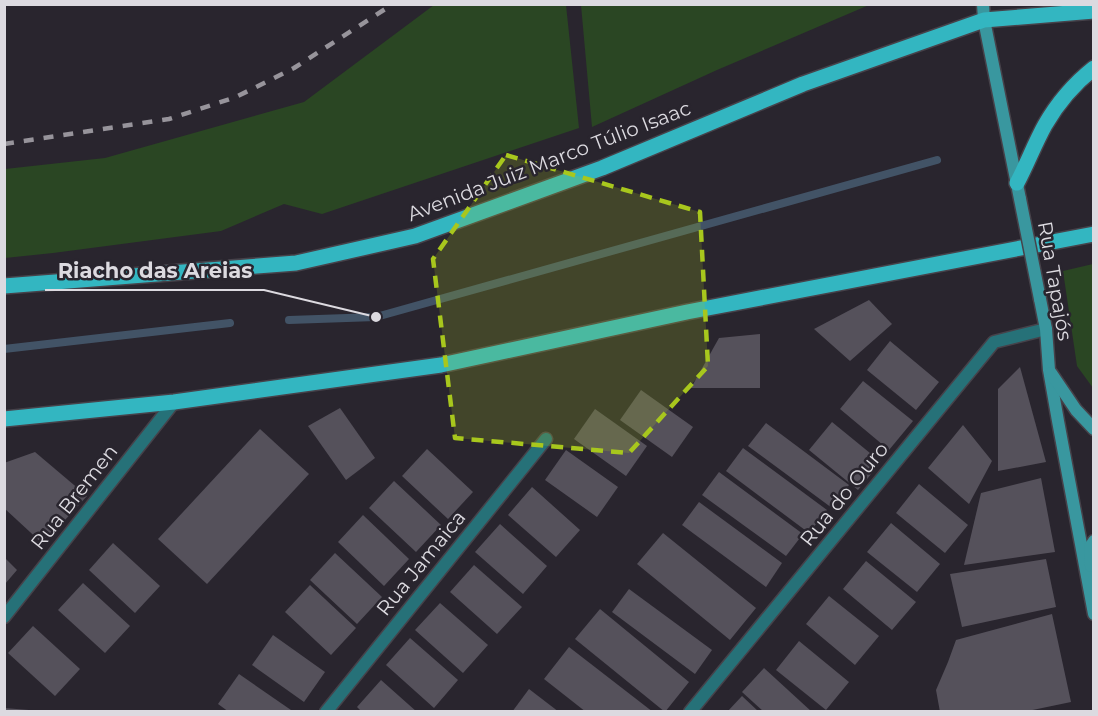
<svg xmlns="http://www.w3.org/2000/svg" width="1098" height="716" viewBox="0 0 1098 716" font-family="Montserrat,sans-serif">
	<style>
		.green { fill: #2a4623 }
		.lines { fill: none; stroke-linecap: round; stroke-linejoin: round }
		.stream { stroke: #425366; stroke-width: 8 }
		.building { fill: #55515b }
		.street-casing { stroke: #46424a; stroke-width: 15 }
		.secondary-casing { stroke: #46424a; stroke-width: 15 }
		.primary-casing { stroke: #46424a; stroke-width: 18 }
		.street { stroke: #267178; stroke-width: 12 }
		.secondary { stroke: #39979f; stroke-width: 12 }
		.primary { stroke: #33b6c1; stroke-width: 15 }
		.rail { stroke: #97949b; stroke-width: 4.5; stroke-dasharray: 10 10; stroke-linecap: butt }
		.secondary-bridge-casing { stroke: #46424a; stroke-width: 15; stroke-linecap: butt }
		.secondary-bridge { stroke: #39979f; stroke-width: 12 }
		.marked { fill: #a8c71d; fill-opacity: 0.2; stroke: #a8c71d; stroke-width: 4.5; stroke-dasharray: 12 8; stroke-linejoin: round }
		.labels { text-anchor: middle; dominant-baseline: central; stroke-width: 5; stroke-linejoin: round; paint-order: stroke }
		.street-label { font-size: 20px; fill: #dcdae0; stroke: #29252e }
		.leader { fill: none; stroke: #dcdae0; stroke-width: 2 }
		.callout-dot { fill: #dcdae0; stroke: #29252e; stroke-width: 2 }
		.callout-label { font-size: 21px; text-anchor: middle; font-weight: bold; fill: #dcdae0; stroke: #29252e; stroke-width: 5; stroke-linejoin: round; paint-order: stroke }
	</style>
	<rect width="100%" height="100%" fill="#29252e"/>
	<g class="green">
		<polygon points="434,5 566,5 579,128 322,214 284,204 221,231 53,253 5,258 5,169 105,158 304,102"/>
		<polygon points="581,5 582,4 869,5 717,70 592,127"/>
		<polygon points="1093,264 1094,264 1093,388 1077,366 1063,271"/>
	</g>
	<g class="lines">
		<g class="stream">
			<polyline points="289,320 376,317 937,160"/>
			<polyline points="4,349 230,323"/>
		</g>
	</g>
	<g class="building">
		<polygon points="869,300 892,324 850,361 814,329"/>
		<polygon points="760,334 760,388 691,388 719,338"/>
		<polygon points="890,341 939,382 916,410 867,370"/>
		<polygon points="1020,367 1046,462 998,471 998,389"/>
		<polygon points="863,381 913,421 889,450 840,409"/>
		<polygon points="641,390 693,427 672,457 620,420"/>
		<polygon points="340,408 375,458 346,480 308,426"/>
		<polygon points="595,409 647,446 626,476 574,439"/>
		<polygon points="832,422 881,462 858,490 809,450"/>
		<polygon points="766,423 849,485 832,508 748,446"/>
		<polygon points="963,425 992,461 969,504 928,468"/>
		<polygon points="260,429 309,474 207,584 158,539"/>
		<polygon points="743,448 827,510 809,533 726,471"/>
		<polygon points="427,449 473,492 448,519 402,476"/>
		<polygon points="566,450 618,487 597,517 545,480"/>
		<polygon points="35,452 87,496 43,544 4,508 4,463"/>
		<polygon points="719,472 803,534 786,556 702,495"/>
		<polygon points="1041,478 1055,552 964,565 981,493"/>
		<polygon points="394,481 441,525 416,552 369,508"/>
		<polygon points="919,484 968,525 945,553 896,513"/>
		<polygon points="532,487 580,530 556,557 508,515"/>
		<polygon points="699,502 782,563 766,587 682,525"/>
		<polygon points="363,515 409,559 384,586 338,542"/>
		<polygon points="891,523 940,564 917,592 867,552"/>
		<polygon points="500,524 547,566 523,594 475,552"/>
		<polygon points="663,533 756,608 730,640 637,564"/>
		<polygon points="113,543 160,586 135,613 89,570"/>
		<polygon points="335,553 382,597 357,624 310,580"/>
		<polygon points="5,558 17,570 5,584"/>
		<polygon points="1046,559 1056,607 962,627 950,574"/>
		<polygon points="866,561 916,602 892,630 843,589"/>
		<polygon points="474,565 522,607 497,634 450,592"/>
		<polygon points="83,583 130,626 105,653 58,610"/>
		<polygon points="310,585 356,628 331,655 285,612"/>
		<polygon points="629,589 712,650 695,674 612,612"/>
		<polygon points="829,596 879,636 855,665 806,624"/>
		<polygon points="440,603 488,645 463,673 415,630"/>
		<polygon points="600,609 689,682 665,712 575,639"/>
		<polygon points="1052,614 1071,702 1023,712 940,712 936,690 948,662 956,640"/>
		<polygon points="33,626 80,669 55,696 8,653"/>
		<polygon points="273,635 325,672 304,702 252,665"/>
		<polygon points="410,638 458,680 434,708 386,665"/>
		<polygon points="799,641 849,682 826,710 776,670"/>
		<polygon points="569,647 653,712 586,712 544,679"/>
		<polygon points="764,668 812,712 764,712 742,692"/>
		<polygon points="239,674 291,710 290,712 229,712 218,704"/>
		<polygon points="381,680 417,712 362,712 357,707"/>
		<polygon points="529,689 559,712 512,712"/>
		<polygon points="742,696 759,712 727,712"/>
		<polygon points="4,708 29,710 29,712 4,712"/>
	</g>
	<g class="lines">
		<g class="street-casing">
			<g id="street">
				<polyline points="4,617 174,402"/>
				<polyline points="326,712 546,439"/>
				<polyline points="690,712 994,342 1046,329"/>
			</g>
		</g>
		<g class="secondary-casing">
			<g id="secondary">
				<polyline points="983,4 984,20 1020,199"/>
				<polyline points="1040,299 1046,329 1049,370 1058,421 1094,614"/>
				<polyline points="1051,373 1076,410 1094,429"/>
				<polyline points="1091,566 1090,547 1094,541"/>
			</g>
		</g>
		<g class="primary-casing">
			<g id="primary">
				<path d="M1017,183C1027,164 1035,143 1045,125C1057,104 1075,83 1094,68"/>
				<polyline points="4,286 296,263 415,236 602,168 803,84 984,20 1094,11"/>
				<polyline points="4,419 174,402 441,365 687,312 1094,234"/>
			</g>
		</g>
		<use href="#street" class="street"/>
		<use href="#secondary" class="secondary"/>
		<use href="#primary" class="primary"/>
		<polyline class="rail" points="4,144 169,119 236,97 294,68 393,4"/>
		<g class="secondary-bridge-casing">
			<polyline id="secondary-bridge" points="1020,199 1040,299"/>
		</g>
		<use href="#secondary-bridge" class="secondary-bridge"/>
	</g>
	<path class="marked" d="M506,155L700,212L708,366L629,453L455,438L433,259Z"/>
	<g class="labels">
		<g class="street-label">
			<text transform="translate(549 161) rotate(-21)">Avenida Juiz Marco Túlio Isaac</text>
			<text transform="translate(1055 281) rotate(80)">Rua Tapajós</text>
			<text transform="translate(844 494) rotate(-51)">Rua do Ouro</text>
			<text transform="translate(74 497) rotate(-52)">Rua Bremen</text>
			<text transform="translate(421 563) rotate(-51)">Rua Jamaica</text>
		</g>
	</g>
	<path class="leader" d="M376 317L264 290H45"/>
	<circle class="callout-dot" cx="376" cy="317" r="6"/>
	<g class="callout-label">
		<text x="155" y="278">Riacho das Areias</text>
	</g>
	<rect width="1098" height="716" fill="none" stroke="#dcdae0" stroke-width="12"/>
</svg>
